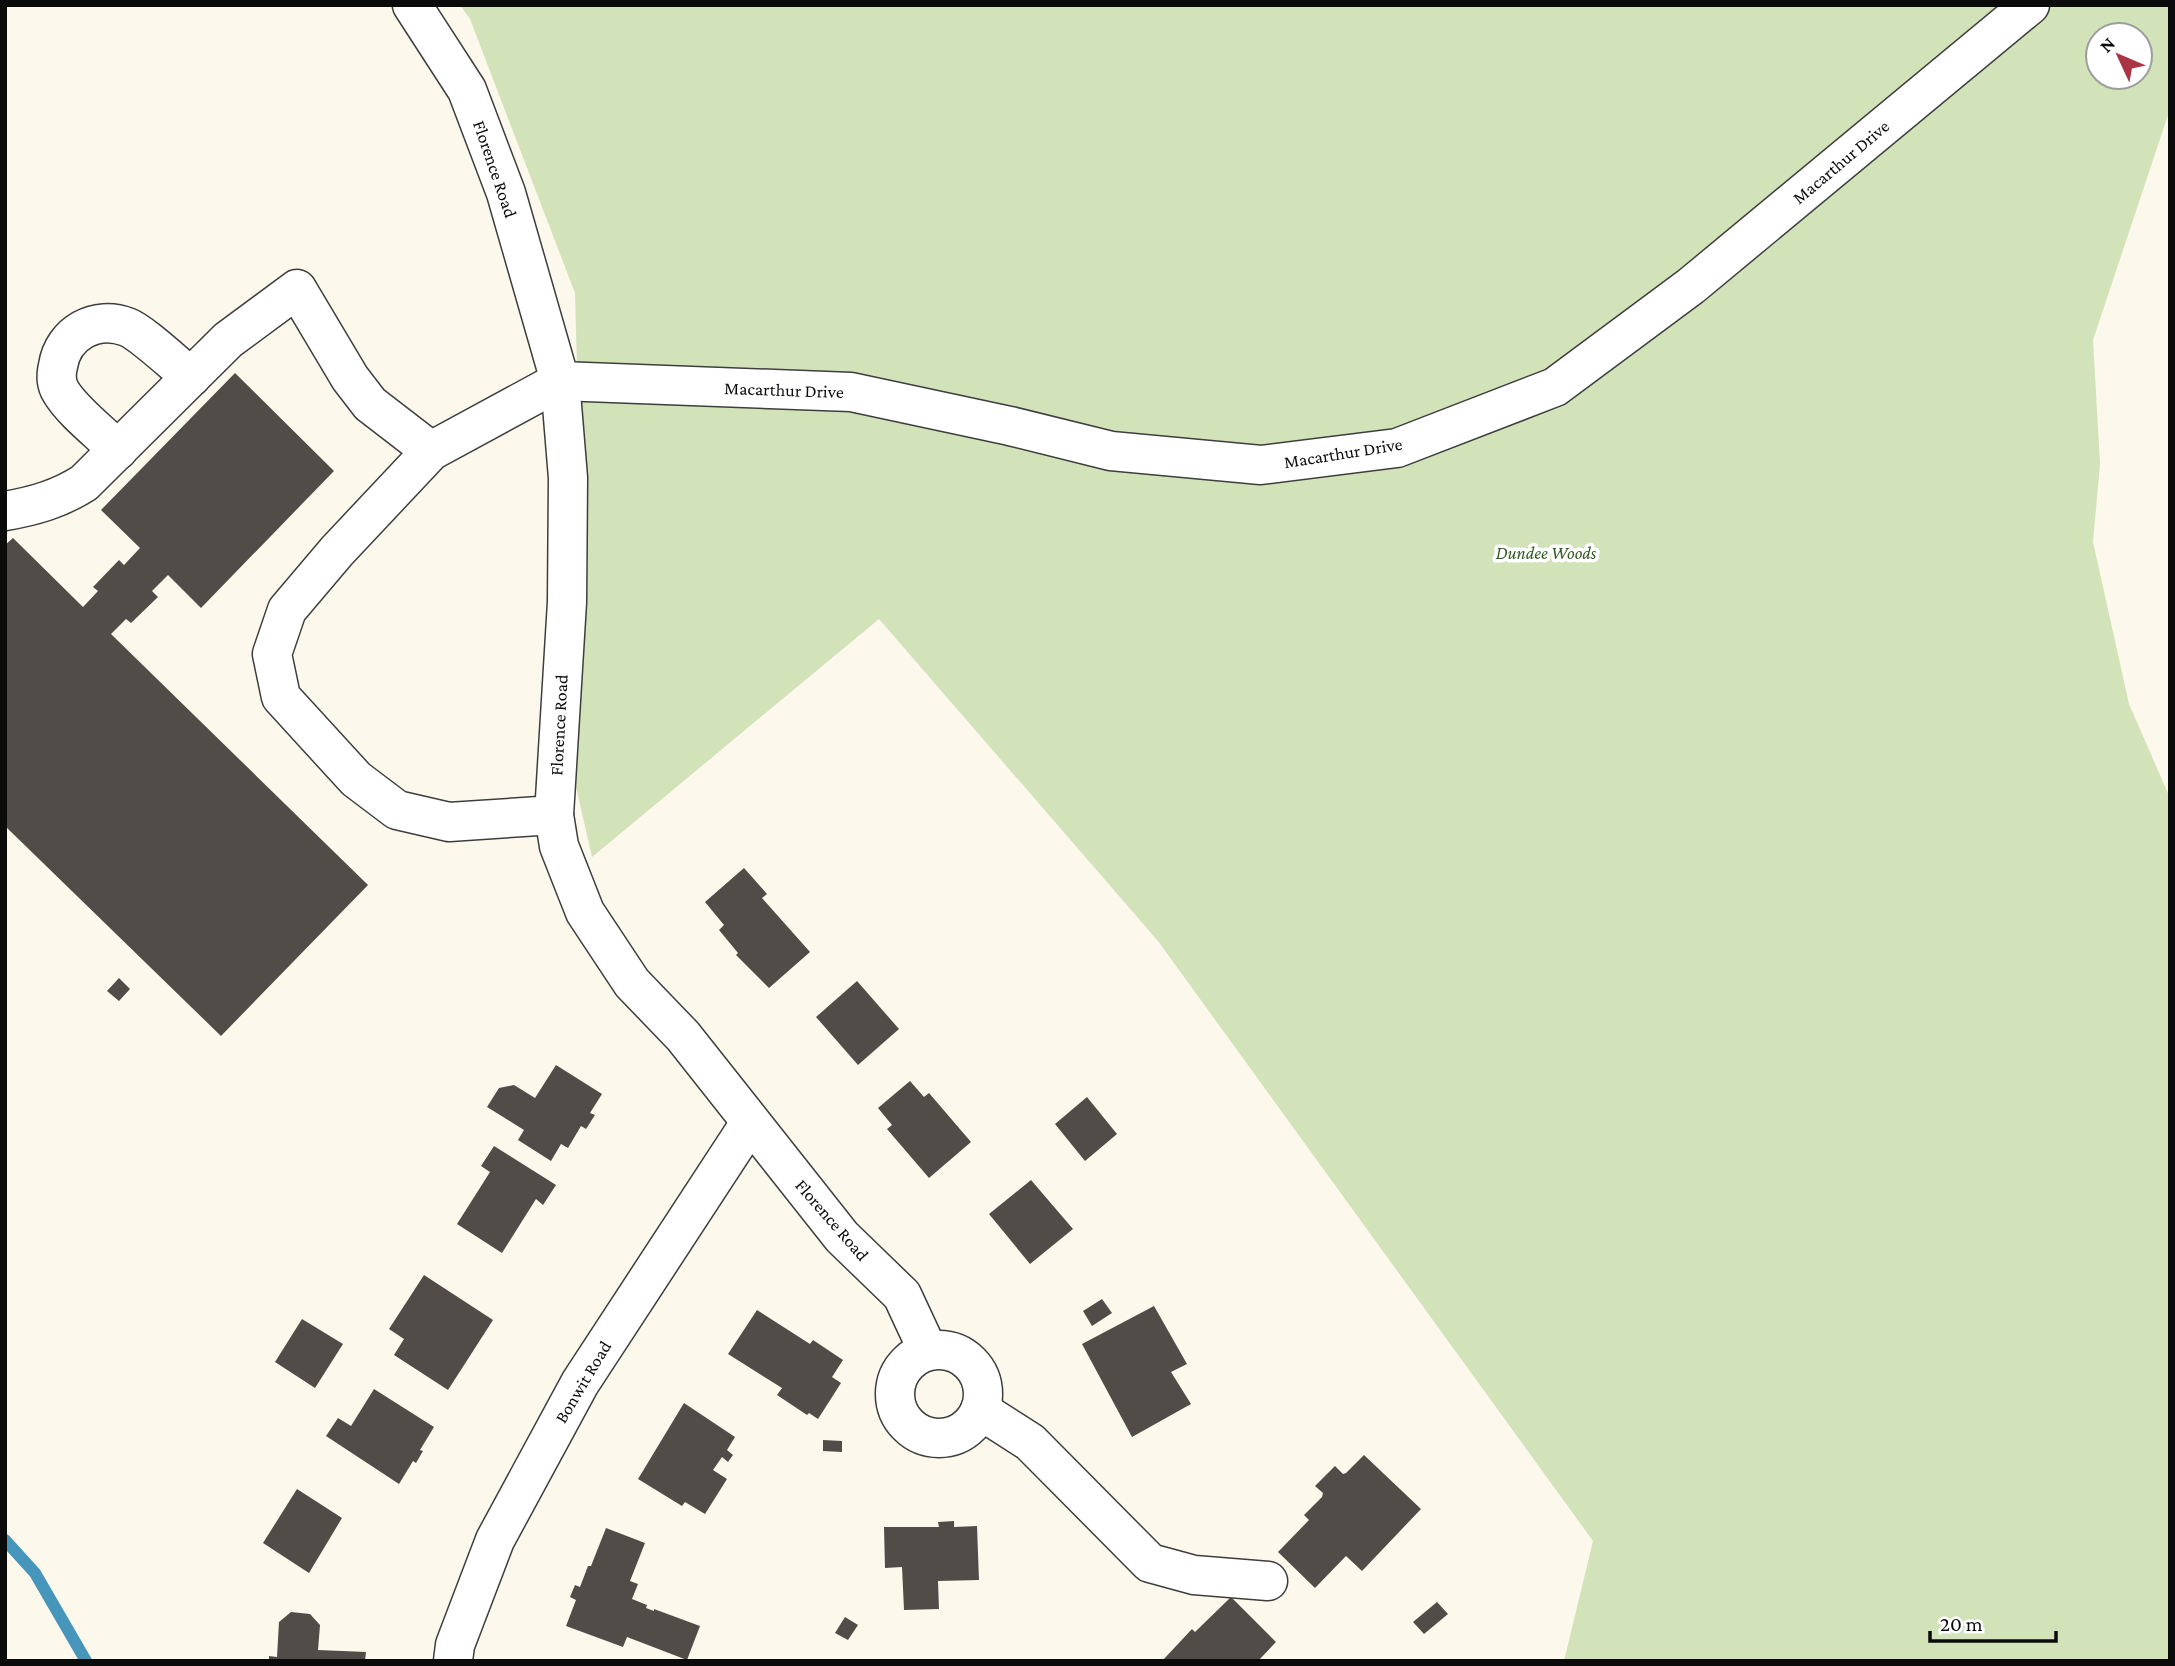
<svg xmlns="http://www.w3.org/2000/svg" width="2175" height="1666" viewBox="0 0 2175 1666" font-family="'Crimson Pro',serif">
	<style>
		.green { fill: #d2e2b9; fill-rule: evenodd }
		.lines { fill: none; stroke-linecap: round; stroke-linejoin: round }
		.stream { stroke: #4696bc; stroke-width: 12 }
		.building { fill: #524c49 }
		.minor-casing { stroke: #3e3e3e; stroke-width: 41 }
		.minor { stroke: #fff; stroke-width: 38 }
		.labels { text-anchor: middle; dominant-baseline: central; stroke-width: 7; stroke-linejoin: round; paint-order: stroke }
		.street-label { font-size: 18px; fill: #0b0b0b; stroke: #fff }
		.park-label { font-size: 18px; font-style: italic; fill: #345a24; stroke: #fff }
	</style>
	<rect width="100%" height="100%" fill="#fcf8eb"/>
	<path class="green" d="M460,5H2170V109L2093,340L2100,464L2093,542L2129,704L2170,798V1661H1564L1593,1541L1158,941L879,619L592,857L571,765L580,476L575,293L470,19ZM2098,35H2140V77H2098Z"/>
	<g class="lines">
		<polyline class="stream" points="5,1540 35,1573 86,1661"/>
	</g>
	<g class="building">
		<polygon points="235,373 334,471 201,608 168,575 152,591 158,597 131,623 126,619 111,634 368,885 221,1036 5,826 5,545 13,538 83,607 98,591 93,587 119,560 124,565 140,548 101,510"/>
		<polygon points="744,868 767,894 762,898 810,952 769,988 736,955 738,953 719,930 724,925 705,902"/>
		<polygon points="119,978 130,989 119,1001 107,991"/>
		<polygon points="857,981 899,1029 858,1065 816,1017"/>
		<polygon points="556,1065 602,1094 590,1113 595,1115 586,1129 581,1126 568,1148 561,1144 551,1161 518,1140 524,1130 487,1107 499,1088 514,1085 535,1098"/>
		<polygon points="910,1081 924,1097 929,1093 971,1142 929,1178 887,1129 892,1125 878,1108"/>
		<polygon points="1087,1097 1117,1134 1085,1161 1055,1124"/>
		<polygon points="494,1146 556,1185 543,1205 536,1199 502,1253 457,1224 490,1172 481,1166"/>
		<polygon points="1031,1180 1073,1229 1030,1264 989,1214"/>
		<polygon points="424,1275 493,1320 448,1390 394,1355 404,1339 389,1329"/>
		<polygon points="1102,1299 1112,1313 1092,1326 1083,1311"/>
		<polygon points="1154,1306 1187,1364 1171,1372 1191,1404 1132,1437 1082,1344"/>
		<polygon points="757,1310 810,1344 813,1340 843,1360 832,1377 841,1383 818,1419 809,1413 807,1415 777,1395 782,1388 728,1354"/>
		<polygon points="302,1319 343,1344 315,1388 275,1362"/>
		<polygon points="374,1389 434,1427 420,1450 423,1451 416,1463 413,1461 399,1484 326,1436 338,1418 351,1426"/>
		<polygon points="684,1403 735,1437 727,1450 733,1455 728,1462 722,1457 713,1470 727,1479 705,1514 685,1502 682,1506 638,1479"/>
		<polygon points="823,1440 842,1441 842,1452 823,1451"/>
		<polygon points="1364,1455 1421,1509 1362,1571 1346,1556 1315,1588 1278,1552 1309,1520 1304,1515 1322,1497 1323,1493 1315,1486 1335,1466 1343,1474 1346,1473"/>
		<polygon points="297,1489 342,1518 309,1573 263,1543"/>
		<polygon points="954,1521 954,1527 977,1526 979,1580 938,1581 939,1609 904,1610 902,1567 885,1568 884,1527 939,1527 938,1522"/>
		<polygon points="606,1528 645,1543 630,1581 638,1584 632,1599 647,1605 646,1608 654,1611 654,1609 700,1626 687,1660 627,1637 623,1647 566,1626 576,1600 570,1597 575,1585 580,1587 588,1566 591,1566"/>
		<polygon points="1231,1597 1276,1642 1258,1661 1162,1661 1192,1629 1195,1632"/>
		<polygon points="1437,1602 1448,1614 1424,1634 1413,1622"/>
		<polygon points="291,1612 310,1614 320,1625 318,1650 366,1652 365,1661 269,1661 269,1656 277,1657 279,1622"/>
		<polygon points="845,1617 858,1625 848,1640 835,1633"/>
	</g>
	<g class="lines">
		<g class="minor-casing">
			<g id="minor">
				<polyline points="412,5 467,90 506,193 560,381 568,478 567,602 554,815 559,846 585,912 632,983 683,1036 842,1237 902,1295 922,1338 926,1351"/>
				<path d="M118,450C101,433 73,412 61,392C56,384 56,374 58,366C63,333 96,315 127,327C141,332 177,366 191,377"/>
				<path d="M5,511C34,506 59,499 84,483L228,340L297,289L350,378L370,404L431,451"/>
				<polyline points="554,815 449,822 397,810 356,779 281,697 272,654 287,610 337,551 431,451 560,381 851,392 1010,426 1111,451 1261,465 1397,448 1555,387 1691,286 2030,5"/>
				<circle cx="939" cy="1394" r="44"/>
				<polyline points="980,1410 1030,1442 1150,1563 1194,1575 1268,1581"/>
				<polyline points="453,1661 455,1645 495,1540 580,1383 750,1123"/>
			</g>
		</g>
		<use href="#minor" class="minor"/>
	</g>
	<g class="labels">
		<g class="street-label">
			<text transform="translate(1841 162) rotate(-40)">Macarthur Drive</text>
			<text transform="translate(495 169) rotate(71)">Florence Road</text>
			<text transform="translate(784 390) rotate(2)">Macarthur Drive</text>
			<text transform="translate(1343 453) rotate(-9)">Macarthur Drive</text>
			<text transform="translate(559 725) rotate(-87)">Florence Road</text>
			<text transform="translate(832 1220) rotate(49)">Florence Road</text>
			<text transform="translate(583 1382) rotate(-59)">Bonwit Road</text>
		</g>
		<g class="park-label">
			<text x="1546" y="553">Dundee Woods</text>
		</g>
	</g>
	<rect width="2175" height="1666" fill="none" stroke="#0b0b0b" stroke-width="14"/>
	<g transform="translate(2119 56) rotate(314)"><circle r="33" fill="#ffffff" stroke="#9d9d9d" stroke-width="2"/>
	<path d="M0-5L12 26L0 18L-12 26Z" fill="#a93544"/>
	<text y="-10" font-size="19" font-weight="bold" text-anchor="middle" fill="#0b0b0b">N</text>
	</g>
	<path d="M1930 1631v10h126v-10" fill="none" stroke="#0b0b0b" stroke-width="3.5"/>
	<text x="1940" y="1631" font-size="21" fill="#0b0b0b" stroke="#ffffff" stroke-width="5" paint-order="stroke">20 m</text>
</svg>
